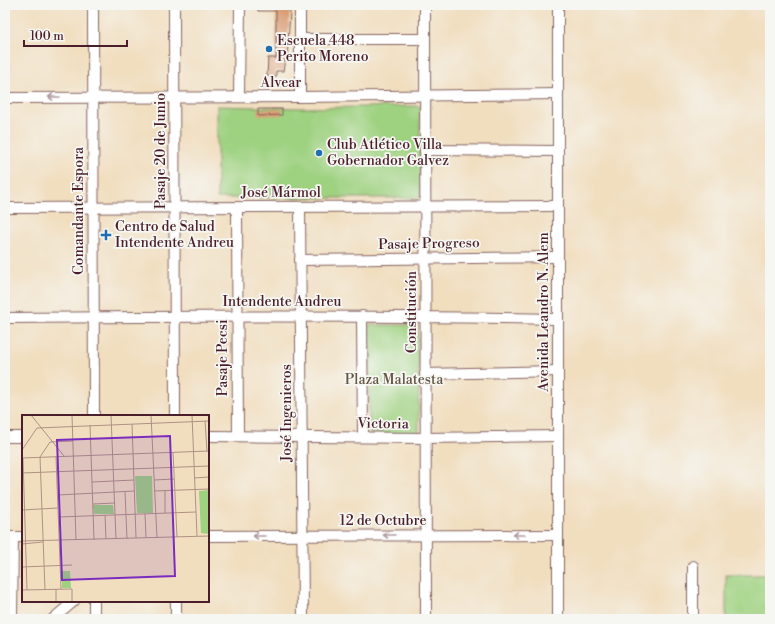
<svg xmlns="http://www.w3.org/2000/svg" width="775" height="624" viewBox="0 0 775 624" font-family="'Libre Bodoni',serif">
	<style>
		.green { fill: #9ed180; stroke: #747856 }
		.building { fill: #d99d73 }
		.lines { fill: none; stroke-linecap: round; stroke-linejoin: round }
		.minor-casing { stroke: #84625f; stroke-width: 12 }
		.minor { stroke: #fff; stroke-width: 10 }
		.oneway { stroke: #ae9aa0 }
		.poi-dot { fill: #1f6fb2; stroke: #f6f6f2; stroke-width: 1.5 }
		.labels { text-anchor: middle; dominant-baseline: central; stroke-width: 3.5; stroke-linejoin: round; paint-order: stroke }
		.poi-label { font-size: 14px; fill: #4a1f2b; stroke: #f6f6f2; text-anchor: start }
		.street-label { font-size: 14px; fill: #4a1f2b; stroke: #f6f6f2 }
		.park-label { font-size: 14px; fill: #635444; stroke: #f6f6f2 }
		.inset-road { fill: none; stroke: #ae9284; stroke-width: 1 }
		.view { fill: #7b2cbf; fill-opacity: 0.15; stroke: #7b2cbf; stroke-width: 2 }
		.inset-edge { fill: none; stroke: #4a1f2b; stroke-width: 2 }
	</style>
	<rect width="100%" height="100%" fill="#f6f6f2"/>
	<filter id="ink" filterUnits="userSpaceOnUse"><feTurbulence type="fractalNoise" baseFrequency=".025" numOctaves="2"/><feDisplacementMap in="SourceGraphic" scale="8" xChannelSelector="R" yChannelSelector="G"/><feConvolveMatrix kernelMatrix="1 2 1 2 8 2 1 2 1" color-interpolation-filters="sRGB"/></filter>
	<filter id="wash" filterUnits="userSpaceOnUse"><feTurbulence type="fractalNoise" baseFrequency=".012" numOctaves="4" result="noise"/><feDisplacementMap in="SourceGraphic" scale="16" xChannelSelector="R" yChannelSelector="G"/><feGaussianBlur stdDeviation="0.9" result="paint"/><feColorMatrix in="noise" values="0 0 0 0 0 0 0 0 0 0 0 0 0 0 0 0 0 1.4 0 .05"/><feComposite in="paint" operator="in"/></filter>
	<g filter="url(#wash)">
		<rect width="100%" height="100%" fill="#f1debf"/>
		<g class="green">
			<polygon points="217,106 300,108 420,106 420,198 217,198"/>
			<polygon points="369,325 418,325 419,434 369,434"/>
			<rect x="726" y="575" width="44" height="44"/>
		</g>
		<g id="blocks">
			<g class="building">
				<polygon points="257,5 284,6 290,11 287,60 285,59 283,71 276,71 276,77 267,76 268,58 276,58 276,11 258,11"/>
				<polygon points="258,109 282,109 282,115 258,116"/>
			</g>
		</g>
	</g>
	<g filter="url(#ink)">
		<use href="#blocks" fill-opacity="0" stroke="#84625f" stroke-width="1"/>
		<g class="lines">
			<g class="minor-casing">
				<g id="minor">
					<polyline points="93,5 94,416"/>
					<polyline points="174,5 175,416"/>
					<polyline points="425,5 426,619"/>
					<polyline points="558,5 558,619"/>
					<polyline points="300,39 425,39"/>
					<polyline points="239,97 240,5"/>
					<polyline points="300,97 300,5"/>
					<polyline points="5,98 300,97 558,94"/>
					<polyline points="425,150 558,151"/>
					<polyline points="300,207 303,619"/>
					<polyline points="5,208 558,206"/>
					<polyline points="237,208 238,436"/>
					<polyline points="300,260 558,257"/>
					<polyline points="362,316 363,437"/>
					<path d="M5,318C189,316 374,315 558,319"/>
					<polyline points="425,374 558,371"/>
					<polyline points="208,436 425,438 558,436"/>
					<polyline points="5,437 23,437"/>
					<polyline points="208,536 558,535"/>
					<polyline points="5,537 23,537"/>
					<polyline points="693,566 693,619"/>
					<polyline points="94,601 94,619"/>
					<polyline points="176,601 176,619"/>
					<polyline points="12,619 13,537"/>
					<polyline points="53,619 74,601"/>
				</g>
			</g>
			<use href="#minor" class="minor"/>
		</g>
		<defs><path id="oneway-shaft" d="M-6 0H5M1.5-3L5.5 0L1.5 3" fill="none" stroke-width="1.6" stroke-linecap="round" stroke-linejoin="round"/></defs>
		<g class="oneway">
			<use href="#oneway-shaft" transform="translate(54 97) rotate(180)"/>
			<use href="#oneway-shaft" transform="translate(389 535) rotate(180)"/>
			<use href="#oneway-shaft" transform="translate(519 535) rotate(180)"/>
			<use href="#oneway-shaft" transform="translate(259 536) rotate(180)"/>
		</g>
	</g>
	<g class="poi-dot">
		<circle cx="269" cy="49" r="4"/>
		<circle cx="319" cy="153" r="4"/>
		<path d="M104 229h4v4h4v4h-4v4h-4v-4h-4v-4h4z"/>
	</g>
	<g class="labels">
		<g class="poi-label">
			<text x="277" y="41">Escuela 448<tspan x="277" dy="16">Perito Moreno</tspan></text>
			<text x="327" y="145">Club Atlético Villa<tspan x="327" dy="16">Gobernador Galvez</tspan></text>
			<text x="115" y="227">Centro de Salud<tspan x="115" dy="16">Intendente Andreu</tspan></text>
		</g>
		<g class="street-label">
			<text x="281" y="83">Alvear</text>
			<text transform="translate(161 151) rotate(-90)">Pasaje 20 de Junio</text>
			<text x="281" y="193">José Mármol</text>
			<text transform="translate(79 211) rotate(-90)">Comandante Espora</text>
			<text transform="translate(429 244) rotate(-1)">Pasaje Progreso</text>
			<text x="282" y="302">Intendente Andreu</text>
			<text transform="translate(412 312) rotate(-90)">Constitución</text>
			<text transform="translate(544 312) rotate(-90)">Avenida Leandro N. Alem</text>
			<text transform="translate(223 358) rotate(-90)">Pasaje Pecsi</text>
			<text transform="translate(287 413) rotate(-90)">José Ingenieros</text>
			<text transform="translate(383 424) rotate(1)">Victoria</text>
			<text x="383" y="521">12 de Octubre</text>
		</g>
		<g class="park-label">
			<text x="394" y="380">Plaza Malatesta</text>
		</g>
	</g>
	<g transform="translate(22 415)">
		<rect width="187" height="187" fill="#f1debf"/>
		<path d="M113,61H130L131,98H115ZM187,75V119L179,118L177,76ZM71,90H91L92,99H72ZM40,156H48L49,173H40Z" fill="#9ed180"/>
		<path class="inset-road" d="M9,0L42,41M50,0L54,125M89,0L94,124M129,0L135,123M170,0L175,121M183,6L185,36M110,9L114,123M68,10L72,125M0,35L15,13L187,6M151,37L155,122M34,42L39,174M0,43L187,36M1,43L5,175M0,58L187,51M172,63L187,62M132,65L152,64M70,67L112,65M143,75V98M132,76L187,74M103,77L105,124M36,80L112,76M71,89L93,88M0,95L36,93M123,99L124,123M83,100L84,124M36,102L174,97M0,126L187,121M0,129L21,127M0,152L50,150M34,174V187M0,175L50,174V187M23,175L18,42L28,27L51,26"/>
		<path class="view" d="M148,21L153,161L40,165L35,25Z"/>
		<rect width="187" height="187" class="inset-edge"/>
	</g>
	<rect width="775" height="624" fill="none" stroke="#f6f6f2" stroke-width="20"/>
	<path d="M24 40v6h103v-6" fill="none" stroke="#4a1f2b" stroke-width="2"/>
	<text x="30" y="40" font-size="12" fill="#4a1f2b" stroke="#f6f6f2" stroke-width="3" paint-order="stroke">100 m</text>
</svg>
